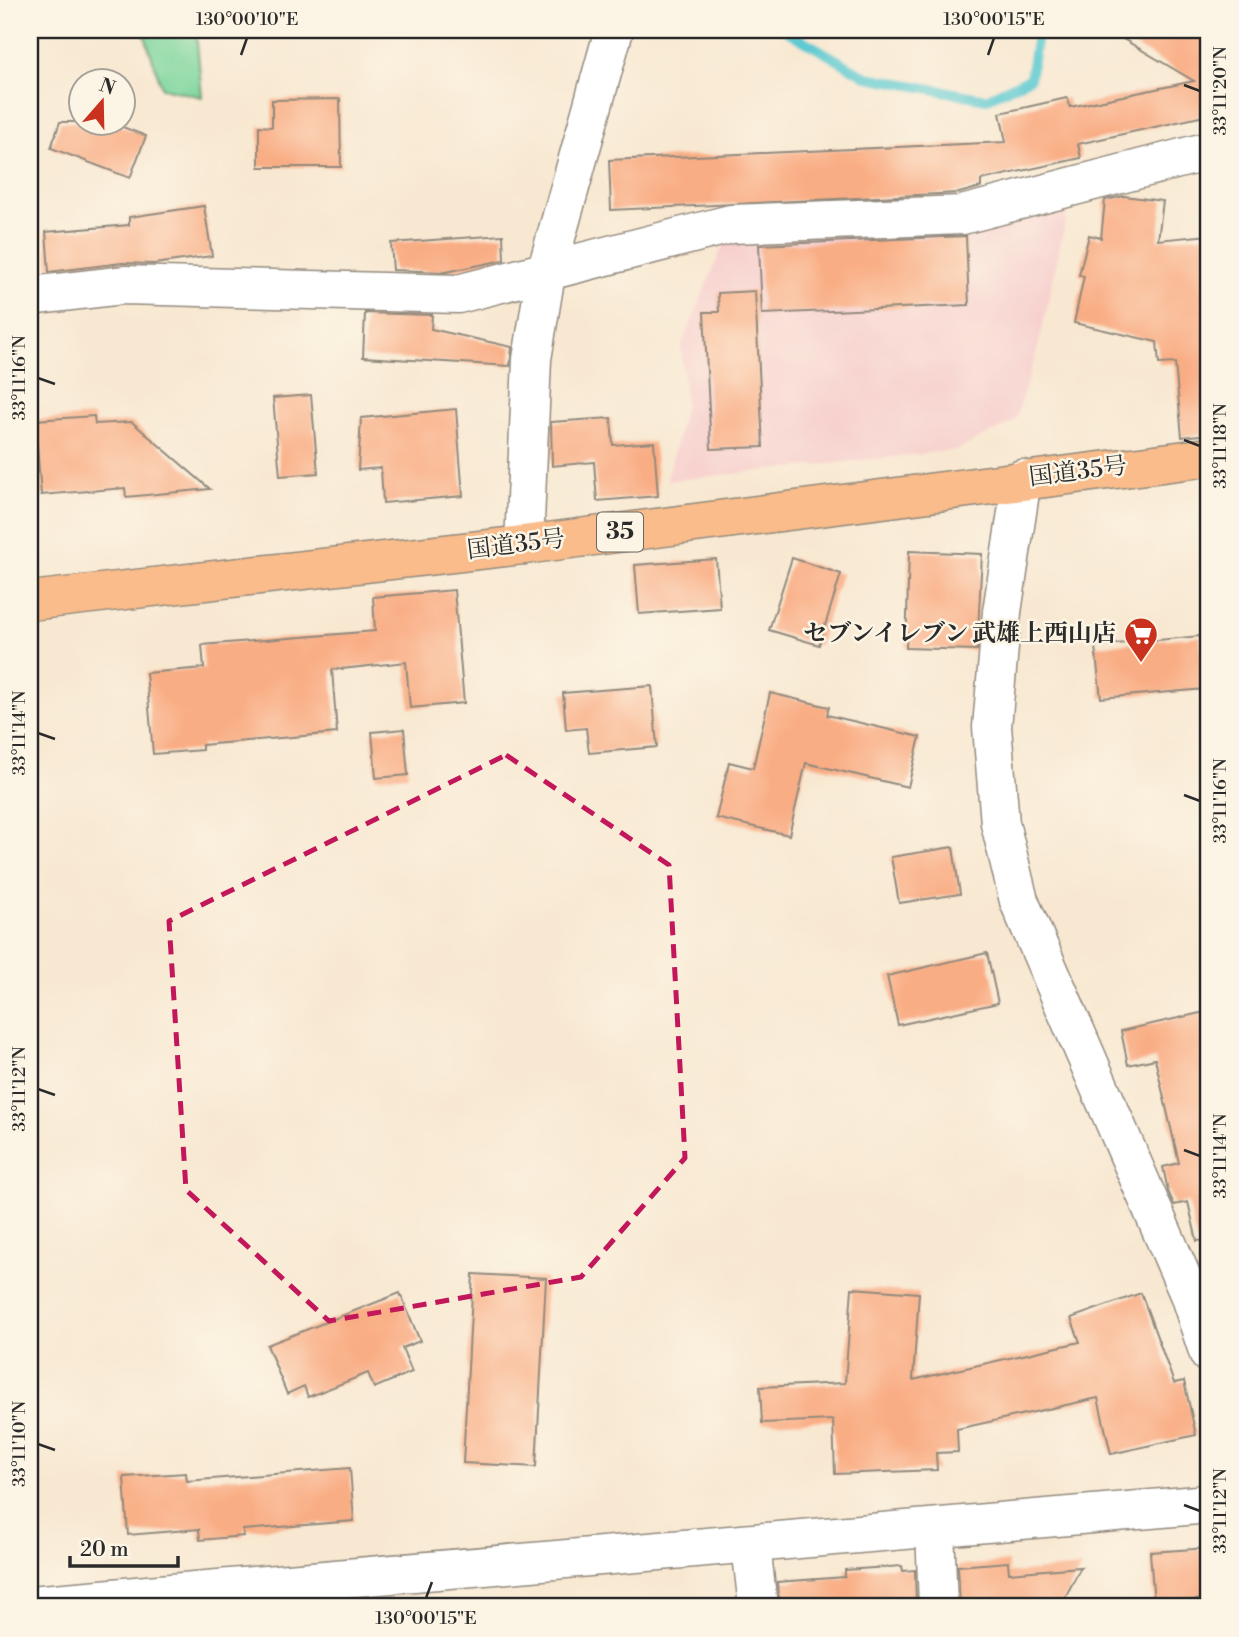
<svg xmlns="http://www.w3.org/2000/svg" width="1239" height="1637" viewBox="0 0 1239 1637" font-family="'Libre Bodoni','Noto Serif JP',serif">
	<style>
		.built { fill: #f7d0ce }
		.green { fill: #7bd59b; stroke: #538063; stroke-width: 2 }
		.lines { fill: none; stroke-linecap: round; stroke-linejoin: round }
		.stream { stroke: #5bc9d1; stroke-width: 10 }
		.building { fill: #f9ad84 }
		.minor-casing { stroke: #928a7e; stroke-width: 41 }
		.highway-casing { stroke: #928a7e; stroke-width: 41 }
		.minor { stroke: #fff; stroke-width: 38 }
		.highway { stroke: #f9bc8a; stroke-width: 38 }
		.marked { fill: none; stroke: #c2185b; stroke-width: 5; stroke-dasharray: 14 9; stroke-linejoin: round }
		.ticks { fill: none; stroke: #2b2b2b; stroke-width: 2.5 }
		.labels { text-anchor: middle; dominant-baseline: central; stroke-width: 5; stroke-linejoin: round; paint-order: stroke }
		.shield { fill: #fcf5e5; stroke: #6a6863; stroke-width: 2 }
		.shield-label { font-size: 23px; font-weight: bold; fill: #2b2b2b }
		.street-label { font-size: 24px; fill: #2b2b2b; stroke: #fcf5e5 }
		.poi-label { font-size: 24px; font-weight: bold; fill: #2b2b2b; stroke: #fcf5e5; text-anchor: end }
		.neatline { fill: none; stroke: #2b2b2b; stroke-width: 2.5 }
		.ticks-label { font-size: 18px; text-anchor: middle; fill: #2b2b2b }
	</style>
	<rect width="100%" height="100%" fill="#fcf5e5"/>
	<filter id="ink" filterUnits="userSpaceOnUse"><feTurbulence type="fractalNoise" baseFrequency=".0143" numOctaves="2"/><feDisplacementMap in="SourceGraphic" scale="14" xChannelSelector="R" yChannelSelector="G"/><feConvolveMatrix kernelMatrix="1 2 1 2 8 2 1 2 1" color-interpolation-filters="sRGB"/></filter>
	<filter id="wash" filterUnits="userSpaceOnUse"><feTurbulence type="fractalNoise" baseFrequency=".00686" numOctaves="4" result="noise"/><feDisplacementMap in="SourceGraphic" scale="28" xChannelSelector="R" yChannelSelector="G"/><feGaussianBlur stdDeviation="1.57" result="paint"/><feColorMatrix in="noise" values="0 0 0 0 0 0 0 0 0 0 0 0 0 0 0 0 0 1.4 0 .05"/><feComposite in="paint" operator="in"/></filter>
	<g filter="url(#wash)">
		<rect width="100%" height="100%" fill="#f8e8d1"/>
		<polygon class="built" points="1070,200 1039,344 1015,421 957,450 667,481 685,404 681,347 725,240"/>
		<polygon class="green" points="143,30 196,30 202,97 162,88"/>
		<g class="lines">
			<polyline class="stream" points="785,30 867,77 986,99 1030,78 1038,30"/>
		</g>
		<g id="blocks">
			<g class="building">
				<polygon points="1108,30 1199,30 1209,36 1209,115 1078,144 1081,158 981,180 981,187 959,193 611,210 609,160 1006,142 1000,113 1067,98 1070,107 1194,81"/>
				<polygon points="340,99 341,167 259,167 259,126 272,127 272,100"/>
				<polygon points="60,122 110,122 146,136 130,178 51,148"/>
				<polygon points="1124,196 1163,201 1158,240 1209,235 1209,434 1182,437 1175,363 1159,364 1157,342 1074,323 1084,276 1079,275 1089,235 1101,238 1105,200"/>
				<polygon points="204,206 212,256 154,264 122,263 49,272 46,232 129,225 129,217"/>
				<polygon points="503,235 504,260 446,272 393,270 391,243"/>
				<polygon points="966,236 969,305 762,314 759,245"/>
				<polygon points="755,291 763,447 711,449 704,312 719,312 718,293"/>
				<polygon points="365,313 432,315 431,329 512,347 510,366 363,357"/>
				<polygon points="311,395 318,473 280,476 273,398"/>
				<polygon points="456,409 463,496 383,503 381,468 358,470 361,418"/>
				<polygon points="94,416 95,424 132,422 210,489 126,497 125,488 41,495 35,420"/>
				<polygon points="611,418 613,445 654,442 658,496 597,501 594,462 552,466 551,422"/>
				<polygon points="909,551 982,554 977,650 906,648"/>
				<polygon points="792,558 841,574 819,645 769,630"/>
				<polygon points="716,559 720,608 639,614 635,565"/>
				<polygon points="454,590 464,703 410,708 406,662 332,670 337,733 202,745 202,750 153,754 146,673 204,668 202,645 375,631 373,597"/>
				<polygon points="1200,636 1205,689 1101,698 1095,646"/>
				<polygon points="652,686 657,747 589,753 586,728 566,730 563,693"/>
				<polygon points="770,693 829,707 827,715 920,737 908,787 806,763 789,835 716,818 729,762 753,768"/>
				<polygon points="404,729 408,775 376,778 372,732"/>
				<polygon points="953,847 960,894 899,903 891,857"/>
				<polygon points="987,953 998,1003 898,1025 887,976"/>
				<polygon points="1209,1011 1209,1240 1197,1241 1188,1202 1174,1205 1168,1191 1163,1167 1179,1163 1155,1059 1128,1065 1121,1031"/>
				<polygon points="473,1274 546,1278 536,1467 463,1463"/>
				<polygon points="852,1288 919,1293 913,1380 1080,1342 1071,1318 1141,1293 1174,1383 1184,1381 1196,1435 1111,1454 1098,1398 957,1429 958,1452 936,1453 937,1470 835,1474 833,1420 762,1423 760,1387 845,1383"/>
				<polygon points="400,1293 420,1341 402,1348 412,1372 374,1388 368,1373 308,1397 304,1386 287,1394 267,1345"/>
				<polygon points="350,1468 354,1521 243,1530 243,1536 200,1540 199,1529 128,1535 124,1477 186,1473 187,1481"/>
				<polygon points="1209,1548 1209,1599 1154,1603 1150,1552"/>
				<polygon points="1008,1562 1009,1573 1081,1567 1060,1607 960,1607 958,1566"/>
				<polygon points="902,1566 903,1571 915,1570 916,1607 779,1607 777,1582 845,1577 845,1570"/>
			</g>
		</g>
	</g>
	<g filter="url(#ink)">
		<use href="#blocks" fill-opacity="0" stroke="#928a7e" stroke-width="2"/>
		<g class="lines">
			<g class="minor-casing">
				<g id="minor">
					<polyline points="30,296 124,285 458,294 731,224 962,215 1209,151"/>
					<polyline points="1022,479 1002,612 992,727 1000,823 1019,901 1189,1294 1209,1354"/>
					<polyline points="524,545 532,359 546,273 614,30"/>
					<polyline points="935,1528 938,1607"/>
					<polyline points="751,1545 758,1607"/>
					<polyline points="30,1605 1209,1504"/>
				</g>
			</g>
			<g class="highway-casing">
				<polyline id="highway" points="30,601 524,545 1209,457"/>
			</g>
			<use href="#minor" class="minor"/>
			<use href="#highway" class="highway"/>
		</g>
	</g>
	<path class="marked" d="M506,755L669,865L685,1158L581,1277L329,1321L186,1190L169,921Z"/>
	<path class="ticks" d="M241,55L247,38M988,55L994,38M1184,85L1200,91M38,378L55,384M1184,440L1200,446M38,733L55,739M1184,795L1200,801M38,1089L55,1095M1184,1150L1200,1156M38,1444L55,1450M1184,1505L1200,1511M426,1598L432,1582"/>
	<defs>
		<g id="supermarket-pin" transform="scale(1.75)"><path d="M0 17L-7.5 6A9.5 9.5 0 1 1 7.5 6Z" fill="#c8321e" stroke="#fcf5e5"/><path d="M-6-5.5h2.5l.6 2H6L4.5 2H-2.5L-4.4-4H-6ZM-1.5 3.2a1.3 1.3 0 1 0 .1 0ZM3 3.2a1.3 1.3 0 1 0 .1 0Z" fill="#fff"/></g>
	</defs>
	<g fill-rule="evenodd">
		<use href="#supermarket-pin" x="1141" y="634"/>
	</g>
	<g class="labels">
		<rect class="shield" x="597" y="512.5" width="46" height="39" rx="5"/>
		<g class="shield-label">
			<text x="620" y="532">35</text>
		</g>
		<g class="street-label">
			<text transform="translate(1078 472) rotate(-7)">国道35号</text>
			<text transform="translate(516 545) rotate(-7)">国道35号</text>
		</g>
		<g class="poi-label">
			<text x="1116" y="634">セブンイレブン 武雄上西山店</text>
		</g>
	</g>
	<rect width="1239" height="1637" fill="none" stroke="#fcf5e5" stroke-width="77"/>
	<g transform="translate(102 102) rotate(20)"><circle r="33" fill="#fcf5e5" stroke="#a8a49b" stroke-width="2"/>
	<path d="M0-5L12 26L0 18L-12 26Z" fill="#c8321e"/>
	<text y="-10" font-size="19" font-weight="bold" text-anchor="middle" fill="#2b2b2b">N</text>
	</g>
	<path d="M70 1556v10h108v-10" fill="none" stroke="#2b2b2b" stroke-width="3.5"/>
	<text x="80" y="1556" font-size="21" fill="#2b2b2b" stroke="#fcf5e5" stroke-width="5" paint-order="stroke">20 m</text>
	<rect x="38" y="38" width="1162" height="1560" class="neatline"/>
	<g class="ticks-label">
		<text x="247" y="25">130°00'10"E</text>
		<text x="994" y="25">130°00'15"E</text>
		<text transform="translate(1220 91) rotate(-90)" y="6">33°11'20"N</text>
		<text transform="translate(19 378) rotate(-90)" y="6">33°11'16"N</text>
		<text transform="translate(1220 446) rotate(-90)" y="6">33°11'18"N</text>
		<text transform="translate(19 733) rotate(-90)" y="6">33°11'14"N</text>
		<text transform="translate(1220 801) rotate(-90)" y="6">33°11'16"N</text>
		<text transform="translate(19 1089) rotate(-90)" y="6">33°11'12"N</text>
		<text transform="translate(1220 1156) rotate(-90)" y="6">33°11'14"N</text>
		<text transform="translate(19 1444) rotate(-90)" y="6">33°11'10"N</text>
		<text transform="translate(1220 1511) rotate(-90)" y="6">33°11'12"N</text>
		<text x="426" y="1624">130°00'15"E</text>
	</g>
</svg>
